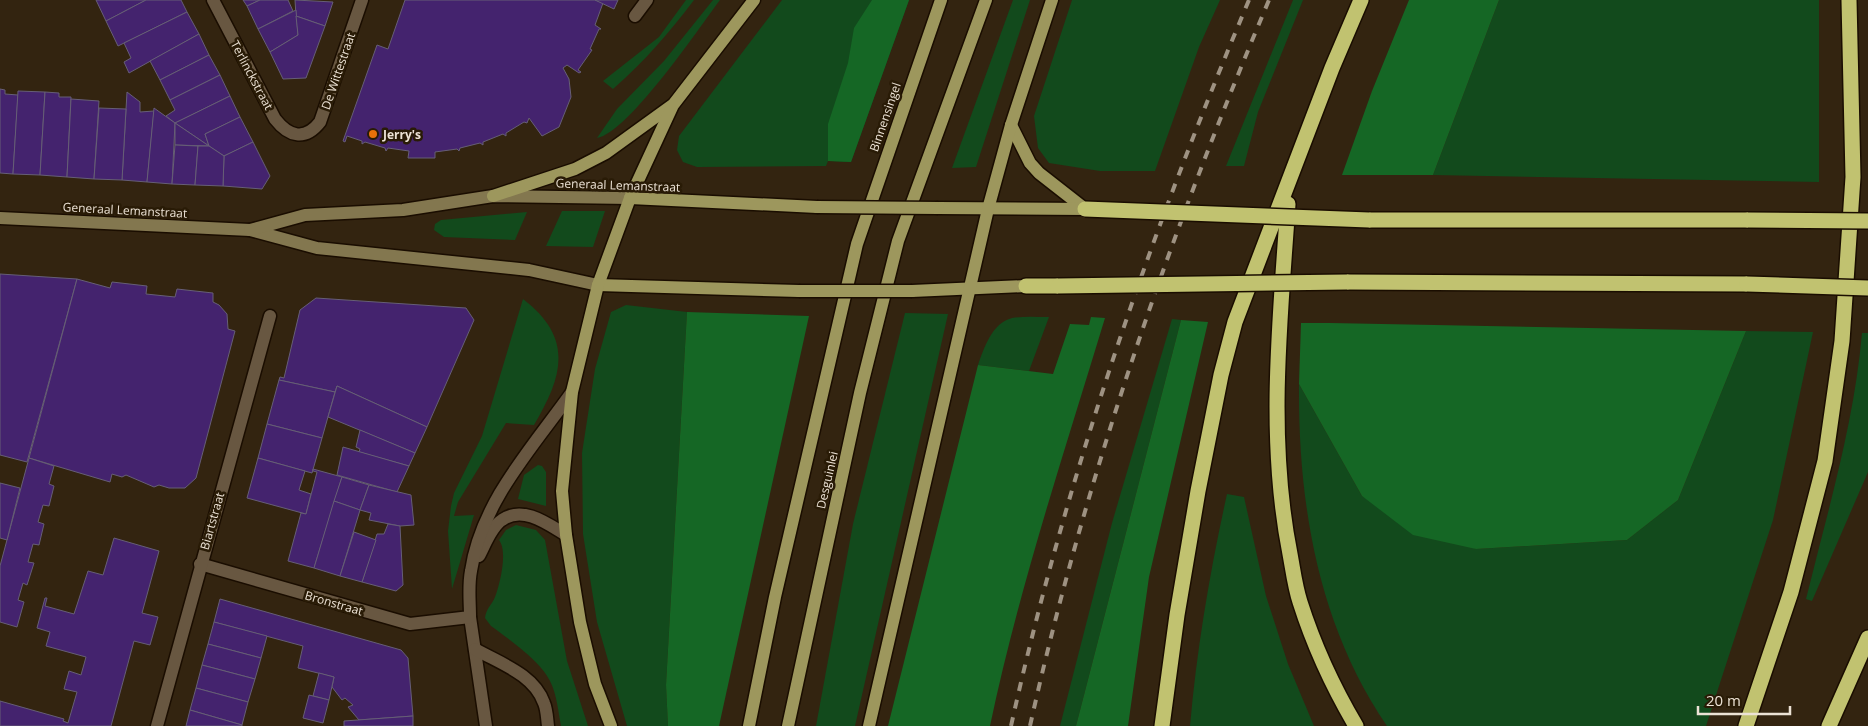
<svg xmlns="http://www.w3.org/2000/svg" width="1868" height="726" viewBox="0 0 1868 726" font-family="'Open Sans',sans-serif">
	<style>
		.green { fill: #124a1c }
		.forest { fill: #156725 }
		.building { fill: #44236e; stroke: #665e76 }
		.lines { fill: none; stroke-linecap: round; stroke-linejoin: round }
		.service-casing { stroke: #1a0d00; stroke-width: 15 }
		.minor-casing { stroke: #1a0d00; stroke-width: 15 }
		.secondary-casing { stroke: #1a0d00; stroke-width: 15 }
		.primary-casing { stroke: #1a0d00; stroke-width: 15 }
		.motorway-casing { stroke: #1a0d00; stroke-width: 18 }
		.service { stroke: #685741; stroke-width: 12 }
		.minor { stroke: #685741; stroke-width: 12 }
		.secondary { stroke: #83774f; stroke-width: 12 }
		.primary { stroke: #9d975d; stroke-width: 12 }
		.motorway { stroke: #c1c270; stroke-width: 15 }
		.rail { stroke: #9e9282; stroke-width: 4; stroke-dasharray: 9 9; stroke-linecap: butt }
		.primary-bridge-casing { stroke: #1a0d00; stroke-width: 15; stroke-linecap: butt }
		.motorway-bridge-casing { stroke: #1a0d00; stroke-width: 18; stroke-linecap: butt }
		.primary-bridge { stroke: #9d975d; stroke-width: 12 }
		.motorway-bridge { stroke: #c1c270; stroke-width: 15 }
		.food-dot { fill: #e8710a; stroke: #291b06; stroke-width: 2 }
		.labels { text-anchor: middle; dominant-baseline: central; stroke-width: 5; stroke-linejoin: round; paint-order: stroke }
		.street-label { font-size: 12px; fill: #ece2d5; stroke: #291b06 }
		.poi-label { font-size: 12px; font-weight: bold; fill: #ece2d5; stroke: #291b06; text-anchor: start }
	</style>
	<rect width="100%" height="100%" fill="#332410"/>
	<g class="green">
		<path d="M686,0H694C669,33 644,62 613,89L603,81L659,37Z"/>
		<path d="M713,0H720C699,28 628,133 597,138L617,109L664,61Z"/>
		<polygon points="782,0 909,0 851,162 828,161 826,166 697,167 683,162 677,150 679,136"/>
		<polygon points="1013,0 1030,0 976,167 952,168"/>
		<polygon points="1072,0 1220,0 1199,47 1155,171 1100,171 1049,163 1038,148 1034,116"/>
		<polygon points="1293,0 1303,0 1258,112 1244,166 1226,166"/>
		<polygon points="1499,0 1819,0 1819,182 1433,175"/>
		<polygon points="562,211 605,211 593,247 546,246"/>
		<polygon points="527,212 515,240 444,237 434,230 435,224 441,220"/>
		<path d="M523,299C574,338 563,376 534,425L506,423L458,502L454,516L474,515L452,589L448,531L451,506L454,493L482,436Z"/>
		<polygon points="626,305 687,312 666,685 668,726 627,726 597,622 583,534 582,453 595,369 611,312"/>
		<polygon points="905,313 948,314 855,726 816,726 853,524"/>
		<path d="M1049,317L1029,371L978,365C984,348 992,323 1012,318C1023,316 1037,317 1049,317Z"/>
		<polygon points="1172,319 1181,320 1076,726 1060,726 1112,523"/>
		<path d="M1746,331L1813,332L1773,520L1706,726H1387C1318,625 1298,504 1299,384L1362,496L1476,549L1627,540L1678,500Z"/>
		<path d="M1862,333H1868V472L1812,601L1806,599C1828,510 1854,424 1862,333Z"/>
		<polygon points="538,465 542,466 546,472 546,506 518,499 524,475"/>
		<path d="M1227,494L1244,497L1266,596L1288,664L1314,726H1190C1197,647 1210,571 1227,494Z"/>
		<path d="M516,525L536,530L545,540L567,661L588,726H561C558,711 557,695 550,681C541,662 509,639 491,626L485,618C486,608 492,605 495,597C500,584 508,551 499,540L506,530Z"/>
	</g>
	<g class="forest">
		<polygon points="872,0 909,0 851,162 828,161 828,124 848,63 854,28"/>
		<polygon points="1409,0 1499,0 1433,175 1342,175 1372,91"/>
		<polygon points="687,312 809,316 719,726 668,726 666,685"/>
		<path d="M1091,317L1105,318C1064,453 1019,588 990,726H888L978,365L1053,374L1070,324L1089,325Z"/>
		<polygon points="1181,320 1208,322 1149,577 1128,726 1076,726"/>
		<polygon points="1301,323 1330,323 1746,331 1678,500 1627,540 1476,549 1413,535 1362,496 1299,384"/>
	</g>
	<g class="building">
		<polygon points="96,0 146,0 106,21"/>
		<polygon points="146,0 181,0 187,12 118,46 106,21"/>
		<polygon points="243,0 260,0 247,6"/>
		<polygon points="260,0 288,0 293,11 258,29 247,6"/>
		<polygon points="295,0 333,2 325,26 296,16"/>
		<polygon points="405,0 595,0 603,3 595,25 601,29 599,29 590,49 592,50 578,70 581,72 579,73 567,65 563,68 569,79 571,97 559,127 542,136 529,118 527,123 524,122 506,133 506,136 503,134 483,142 483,145 480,143 460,148 459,151 457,149 435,152 435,158 408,158 409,151 388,148 386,151 385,148 365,142 362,144 362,141 347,136 345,142 343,141 377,45 388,49"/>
		<polygon points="595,0 618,0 614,9"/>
		<polygon points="296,10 298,35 270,52 258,29"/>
		<polygon points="187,12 199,34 129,73 124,62 131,58 124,43"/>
		<polygon points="296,16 325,26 306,78 283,79 270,52 298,35"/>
		<polygon points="199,34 209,55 160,80 150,61"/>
		<polygon points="209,55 220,75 170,100 160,80"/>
		<polygon points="220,75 230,96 175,123 166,116 175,110 170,100"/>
		<polygon points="0,89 5,90 5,94 18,95 13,174 0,173"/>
		<polygon points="18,91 45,92 40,175 13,174"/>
		<polygon points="45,92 59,93 59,97 71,97 67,177 40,175"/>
		<polygon points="127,92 140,102 140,112 154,111 147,182 122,180"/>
		<polygon points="230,96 240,117 205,134 209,146 175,123"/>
		<polygon points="71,99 99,101 94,179 67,177"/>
		<polygon points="99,108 126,109 122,180 94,179"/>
		<polygon points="154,108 175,123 172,184 147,182"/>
		<polygon points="240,117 253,142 224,156 209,146 205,134"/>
		<polygon points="175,123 209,146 175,145"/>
		<polygon points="253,142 270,176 262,189 223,186 224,156"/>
		<polygon points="175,145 198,146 195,185 172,184"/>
		<polygon points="198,146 209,146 224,156 223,186 195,185"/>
		<polygon points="0,274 77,279 27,462 0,455"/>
		<polygon points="77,279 110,288 112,282 147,286 146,294 175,297 177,289 213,293 213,302 219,305 227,314 228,329 235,331 196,478 185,488 169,488 159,485 154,487 126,475 122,477 112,474 110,482 29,458"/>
		<polygon points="316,298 466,308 474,320 427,427 337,386 335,392 279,380 280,377 284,378 300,310"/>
		<polygon points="279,380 335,392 322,438 267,424"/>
		<polygon points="337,386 427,427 415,453 328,417"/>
		<polygon points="267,424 322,438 312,473 258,458"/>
		<polygon points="360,430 415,453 409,466 359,452 360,449 356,447"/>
		<polygon points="343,447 409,466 397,492 337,475"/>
		<polygon points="29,458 54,466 49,484 54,486 49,506 43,505 38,522 44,524 39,545 33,544 28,562 34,563 27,585 23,583 18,600 24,602 17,627 0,622 0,566"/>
		<polygon points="258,458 305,471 299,490 311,494 306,514 247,498"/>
		<polygon points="313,469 342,477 314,568 288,561 301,513 306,514 317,472 313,471"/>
		<polygon points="342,477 369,485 360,510 334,501"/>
		<polygon points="0,483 20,488 7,540 0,538"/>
		<polygon points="369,485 411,495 414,525 400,526 369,520 371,513 360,510"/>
		<polygon points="334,501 360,510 340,576 314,568"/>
		<polygon points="388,524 400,526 403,585 396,591 362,582 377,534 384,534"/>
		<polygon points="354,532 376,540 362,582 340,576"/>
		<polygon points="114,538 159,551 142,613 158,617 150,645 134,641 111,726 0,726 0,701 64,719 63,721 68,723 77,692 64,689 69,671 81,675 86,657 46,646 50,632 37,628 45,598 47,598 45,606 74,614 88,571 103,575"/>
		<polygon points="220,599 401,650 408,658 413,716 359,720 348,707 353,705 345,698 342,700 332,687 334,677 298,668 303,646 214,622"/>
		<polygon points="214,622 267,636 261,658 208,644"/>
		<polygon points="208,644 261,658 255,679 202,665"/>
		<polygon points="202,665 255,679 248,702 196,688"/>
		<polygon points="319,673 334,677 329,700 313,696"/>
		<polygon points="196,688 248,702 242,725 190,710"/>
		<polygon points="309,695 329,700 323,723 303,718"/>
		<polygon points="190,710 242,725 242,726 186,726"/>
		<polygon points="413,716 413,726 344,726 344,721"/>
	</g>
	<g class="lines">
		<g class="service-casing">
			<g id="service">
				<polyline points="470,617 486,726"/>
				<path d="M475,649C499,663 534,674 544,703C547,710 547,719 548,726"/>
			</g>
		</g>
		<g class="minor-casing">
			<g id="minor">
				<path d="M213,0L275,119C289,137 305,141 320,122L362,0"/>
				<polyline points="635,16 647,0"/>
				<path d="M479,556C485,545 491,527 502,520C523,505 548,524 566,535"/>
				<path d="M200,564L410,624L470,617C470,601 468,586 471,571C481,502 533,447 572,392"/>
				<polyline points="157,726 270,316"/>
			</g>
		</g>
		<g class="secondary-casing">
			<g id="secondary">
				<polyline points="0,218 250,230 317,248 529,270 598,285"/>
				<polyline points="250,230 305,215 403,210 493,196 630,198"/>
			</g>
		</g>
		<g class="primary-casing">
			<g id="primary">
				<polyline points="1011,125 1030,163 1039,173 1085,209"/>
				<polyline points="493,196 575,169 606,153 671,106"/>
				<polyline points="630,198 817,207"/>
				<polyline points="938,208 1085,209"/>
				<polyline points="598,285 799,291"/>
				<polyline points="912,291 1026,286"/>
				<polyline points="611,726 595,684 580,622 566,535 562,491 572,392 598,285 630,198 673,105 754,0"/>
				<polyline points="749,726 775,597 857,244 941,0"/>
				<polyline points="788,726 860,393 898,241 986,0"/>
				<polyline points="869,726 988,209 1011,125 1052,0"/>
			</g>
		</g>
		<g class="motorway-casing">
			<g id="motorway">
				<path d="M1288,204C1280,321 1267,438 1290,554C1293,570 1295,587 1300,602C1314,646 1333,687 1356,726"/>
				<polyline points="1369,220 1748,220"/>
				<polyline points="1347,282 1747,284"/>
				<polyline points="1026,286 1058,286"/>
				<polyline points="1162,726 1177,615 1198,491 1221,375 1235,322 1332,68 1361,0"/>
				<polyline points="1746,726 1791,592 1825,461 1842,341 1853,177 1849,0"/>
				<polyline points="1829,726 1868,638"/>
			</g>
		</g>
		<use href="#service" class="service"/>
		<use href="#minor" class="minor"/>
		<use href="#secondary" class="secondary"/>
		<use href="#primary" class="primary"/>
		<use href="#motorway" class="motorway"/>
		<g class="rail">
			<path d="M1011,726C1066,478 1150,234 1249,0"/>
			<path d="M1030,726C1085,478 1170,234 1269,0"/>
		</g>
		<g class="primary-bridge-casing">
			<g id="primary-bridge">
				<polyline points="817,207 938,208"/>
				<polyline points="799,291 912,291"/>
			</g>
		</g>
		<g class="motorway-bridge-casing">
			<g id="motorway-bridge">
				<polyline points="1085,209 1369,220"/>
				<polyline points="1748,220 1868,221"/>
				<polyline points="1747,284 1868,288"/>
				<polyline points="1058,286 1347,282"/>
			</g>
		</g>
		<use href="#primary-bridge" class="primary-bridge"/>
		<use href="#motorway-bridge" class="motorway-bridge"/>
	</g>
	<circle class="food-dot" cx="373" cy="134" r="5"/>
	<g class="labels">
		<g class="street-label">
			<text transform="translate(338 71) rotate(-71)">De Wittestraat</text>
			<text transform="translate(252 75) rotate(62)">Terlinckstraat</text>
			<text transform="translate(885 117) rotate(-71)">Binnensingel</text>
			<text transform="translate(618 185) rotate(2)">Generaal Lemanstraat</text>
			<text transform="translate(125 210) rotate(3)">Generaal Lemanstraat</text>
			<text transform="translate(827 480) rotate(-77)">Desguinlei</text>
			<text transform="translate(212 521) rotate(-74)">Biartstraat</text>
			<text transform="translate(334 603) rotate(16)">Bronstraat</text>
		</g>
		<g class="poi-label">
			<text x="383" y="134">Jerry's</text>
		</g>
	</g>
	<path d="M1698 706v8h92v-8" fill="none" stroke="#ece2d5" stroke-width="2.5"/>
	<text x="1706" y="706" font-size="15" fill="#ece2d5" stroke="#291b06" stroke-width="4" paint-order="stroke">20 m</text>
</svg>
